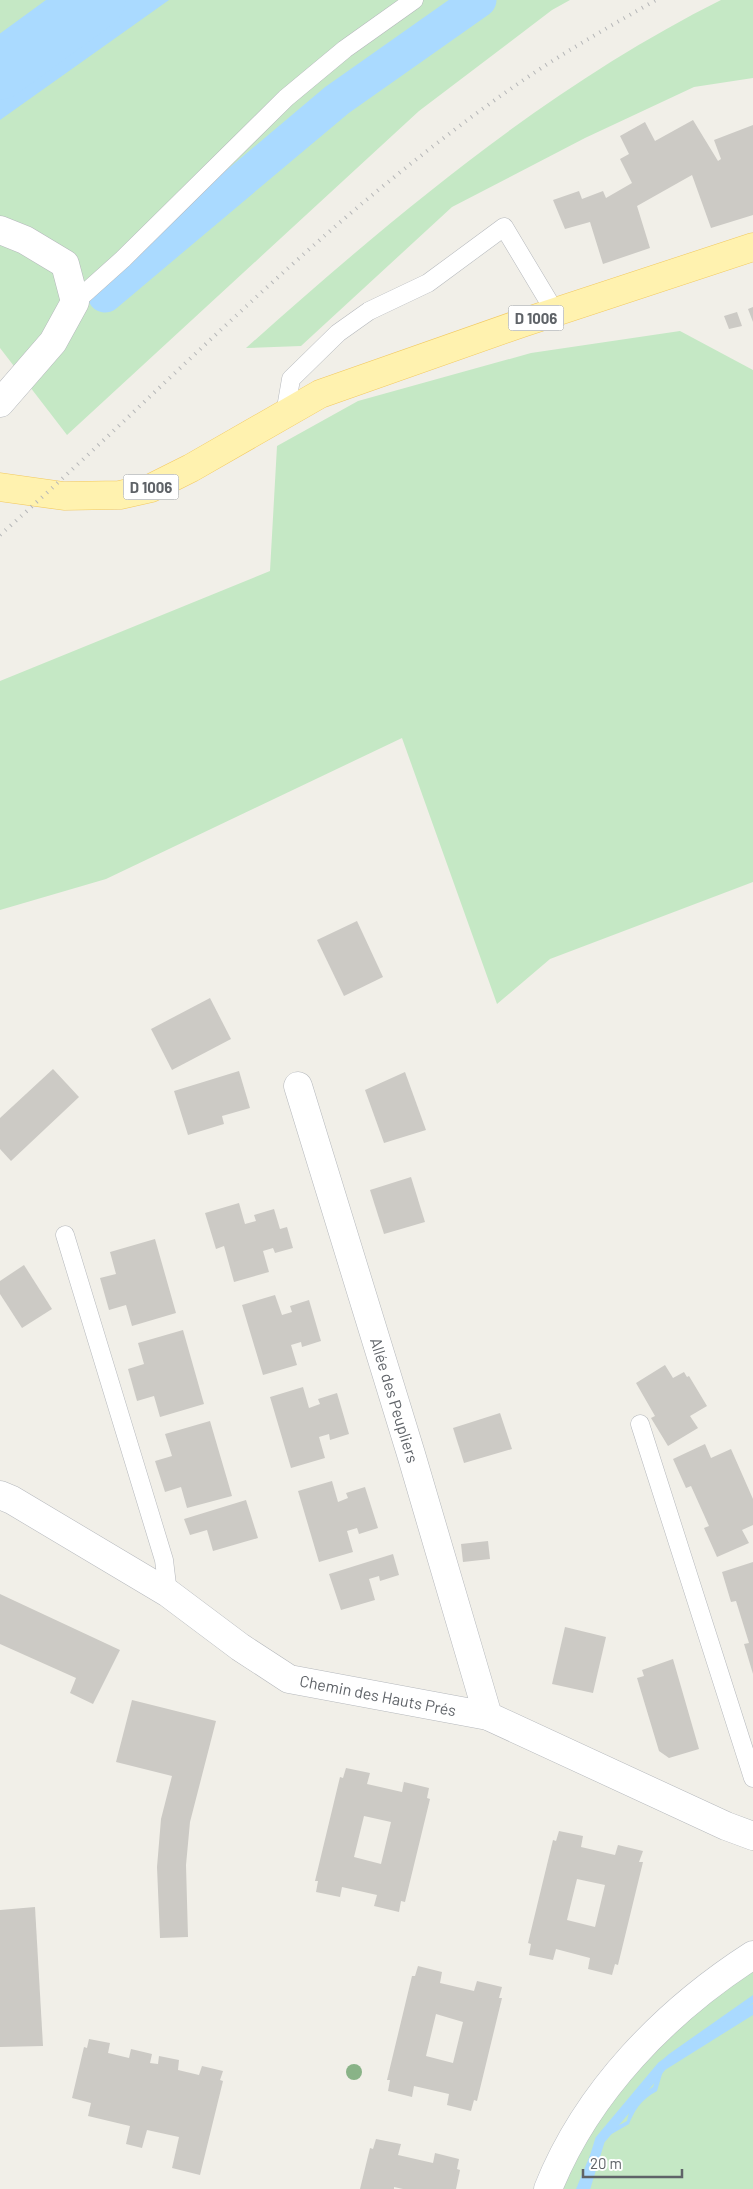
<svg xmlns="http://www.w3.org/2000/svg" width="753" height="2189" viewBox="0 0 753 2189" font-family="Barlow,sans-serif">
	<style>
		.green { fill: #c5e8c5 }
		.water { fill: #aadaff }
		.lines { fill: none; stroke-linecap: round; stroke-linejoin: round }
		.stream { stroke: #aadaff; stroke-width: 10 }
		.canal { stroke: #aadaff; stroke-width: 35 }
		.river { stroke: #aadaff; stroke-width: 59 }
		.building { fill: #cccac5; fill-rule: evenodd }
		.lane-casing { stroke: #b5b8bc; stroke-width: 19 }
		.street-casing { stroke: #b5b8bc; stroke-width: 29 }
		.secondary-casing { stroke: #b6babf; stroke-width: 29 }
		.primary-casing { stroke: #f2c960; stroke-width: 29 }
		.lane { stroke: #fff; stroke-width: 18 }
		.street { stroke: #fff; stroke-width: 28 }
		.secondary { stroke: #fff; stroke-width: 28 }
		.primary { stroke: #fff2af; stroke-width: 28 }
		.rail { stroke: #b6b7b8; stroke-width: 4; stroke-dasharray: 1 6; stroke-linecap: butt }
		.tree { fill: #89b387 }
		.labels { text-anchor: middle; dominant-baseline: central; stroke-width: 4; stroke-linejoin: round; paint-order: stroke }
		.shield { fill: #fff; stroke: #8f9295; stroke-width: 1 }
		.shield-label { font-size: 15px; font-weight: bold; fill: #5f6368 }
		.street-label { font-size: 16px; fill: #5f6368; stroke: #fff }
	</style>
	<rect width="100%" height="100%" fill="#f1efe8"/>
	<g class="green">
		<polygon points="0,0 570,0 552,10 419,111 67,435 0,348"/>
		<path d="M721,0H753V78L694,87L585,138L452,207L301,346L246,348C392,218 545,88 721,0Z"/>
		<polygon points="680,331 753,370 753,882 550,959 497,1004 402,738 106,879 0,910 0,681 270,571 277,446 358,401 531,353"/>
		<polygon points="753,1966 753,2189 546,2189 643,2049"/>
	</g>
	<g class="water">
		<polygon points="96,0 169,0 0,120 0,70"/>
		<path d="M753,1995V2003L665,2064L657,2091C641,2100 636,2108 629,2124L603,2139L581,2189H576L598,2136L627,2121L632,2100L653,2087L661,2061L669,2054Z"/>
	</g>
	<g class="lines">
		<polyline class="stream" points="585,2189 600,2140 662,2066 753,2009"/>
		<polyline class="canal" points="105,295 337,100 479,0"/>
		<polyline class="river" points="0,70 96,0"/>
	</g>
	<g class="building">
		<polygon points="693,120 718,161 721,159 714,140 753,125 753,215 711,228 692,175 637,206 650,248 603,264 590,222 565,229 553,200 579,191 582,199 603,191 606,198 632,183 620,159 629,154 620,136 645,122 655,141"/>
		<polygon points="753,307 753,322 748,309"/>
		<polygon points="737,312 742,326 729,329 724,316"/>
		<polygon points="357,921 383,977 344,996 317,940"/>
		<polygon points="210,998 231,1039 172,1070 151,1029"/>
		<polygon points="53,1069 79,1097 11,1161 0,1149 0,1118"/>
		<polygon points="239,1071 250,1108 222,1116 224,1124 188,1135 174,1091"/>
		<polygon points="405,1072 426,1130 384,1143 365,1090"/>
		<polygon points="411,1177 425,1222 384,1234 370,1190"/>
		<polygon points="239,1203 245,1224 256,1221 254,1215 274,1209 280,1229 287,1227 293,1248 275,1253 273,1248 263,1251 269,1272 234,1282 224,1246 216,1249 205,1213"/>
		<polygon points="155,1239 176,1313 132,1326 126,1305 109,1310 100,1278 116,1274 110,1252"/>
		<polygon points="24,1265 52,1309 22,1328 0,1294 0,1281"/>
		<polygon points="275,1295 282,1315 292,1312 290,1306 309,1300 321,1341 302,1347 301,1342 291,1345 297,1365 263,1375 242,1305"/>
		<polygon points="183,1330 204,1404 160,1417 154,1396 137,1401 128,1369 144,1364 138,1343"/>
		<polygon points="665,1365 673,1378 684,1372 687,1377 689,1376 707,1406 690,1416 698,1428 668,1446 651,1418 655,1416 636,1383"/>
		<polygon points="303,1387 309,1408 320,1404 318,1399 337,1393 349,1434 330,1440 329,1434 319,1437 325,1458 291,1468 270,1397"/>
		<polygon points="500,1413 512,1449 464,1463 453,1428"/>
		<polygon points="210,1421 232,1496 187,1508 181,1487 165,1492 155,1461 172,1456 165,1434"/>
		<polygon points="705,1444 711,1458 731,1449 753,1499 753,1525 742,1530 749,1543 717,1557 704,1528 709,1526 691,1486 686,1488 673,1459"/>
		<polygon points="332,1481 338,1502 348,1498 346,1493 365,1487 378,1528 359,1534 357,1528 347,1531 353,1552 319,1562 298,1491"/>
		<polygon points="246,1500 258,1538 213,1551 207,1530 190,1535 184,1519"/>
		<polygon points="488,1541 490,1559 463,1562 461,1544"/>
		<polygon points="393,1554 399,1575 380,1581 379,1576 369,1579 375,1600 341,1610 329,1574"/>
		<polygon points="753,1562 753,1674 744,1644 749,1643 736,1601 731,1602 722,1572"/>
		<polygon points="0,1594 120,1650 93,1704 70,1693 76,1678 0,1644"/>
		<polygon points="565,1627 606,1637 593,1693 552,1684"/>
		<polygon points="673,1659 699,1749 669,1758 659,1751 637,1678 644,1676 642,1670"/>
		<polygon points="132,1700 216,1721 190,1822 186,1865 188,1937 160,1938 157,1867 161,1819 172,1776 116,1762"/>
		<path d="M346,1768L370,1773L367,1784L402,1792L404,1782L429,1788L427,1798L430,1799L405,1902L401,1901L399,1912L374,1906L377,1895L342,1887L340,1897L316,1892L318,1881H315L340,1777L343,1778ZM364,1816L391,1822L381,1864L354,1857Z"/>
		<path d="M559,1831L583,1836L581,1847L615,1855L618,1845L643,1851L639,1862H643L618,1965L615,1964L612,1975L588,1969L590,1958L556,1949L553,1960L529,1955L531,1944L528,1943L553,1840L556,1841ZM577,1879L605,1885L595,1927L567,1920Z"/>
		<polygon points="35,1907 43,2046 0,2047 0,1910"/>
		<path d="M418,1966L442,1972L440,1983L474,1991L477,1981L502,1987L499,1998H502L477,2101L474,2100L471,2111L447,2105L449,2094L414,2086L412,2097L388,2091L390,2080H387L412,1976H415ZM436,2014L463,2022L453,2063L426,2056Z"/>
		<polygon points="89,2039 110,2043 108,2053 129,2058 131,2049 152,2054 150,2063 158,2064 159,2056 179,2060 178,2070 199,2075 202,2066 223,2071 220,2080 223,2081 200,2175 172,2168 179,2137 147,2130 142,2148 126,2144 130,2126 88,2116 91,2103 72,2098 84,2047 87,2048"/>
		<polygon points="376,2139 401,2144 398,2155 433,2163 435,2153 459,2159 457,2169 460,2170 456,2189 403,2189 394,2187 394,2189 360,2189 370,2148 373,2149"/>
	</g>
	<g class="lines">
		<g class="lane-casing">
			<g id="lane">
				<polyline points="75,302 123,259 286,98 345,49 414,0"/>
				<polyline points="285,414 291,379 338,333 369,311 428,283 504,227 555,312"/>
				<polyline points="65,1235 164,1560 168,1593"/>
				<polyline points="640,1424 753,1778"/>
			</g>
		</g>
		<g class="street-casing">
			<g id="street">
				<polyline points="0,230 25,240 65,264 75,302 53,342 0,403"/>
				<polyline points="298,1086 411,1454 488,1716"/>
				<polyline points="0,1495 12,1500 168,1593 240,1647 289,1679 488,1716 726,1826 753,1836"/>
			</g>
		</g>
		<g class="secondary-casing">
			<path id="secondary" d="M548,2189C587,2091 666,2011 753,1955"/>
		</g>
		<g class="primary-casing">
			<polyline id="primary" points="0,487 64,496 120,495 151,488 191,468 320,394 522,323 753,247"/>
		</g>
		<use href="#lane" class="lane"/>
		<use href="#street" class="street"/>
		<use href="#secondary" class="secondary"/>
		<use href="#primary" class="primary"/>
		<path class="rail" d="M0,535C123,426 239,307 365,201C423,153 483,106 546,65C582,42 619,21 656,0"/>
	</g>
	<circle class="tree" cx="354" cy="2072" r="8"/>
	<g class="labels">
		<g class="shield">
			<rect x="508.5" y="305.5" width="55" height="25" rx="4"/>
			<rect x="123.5" y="474.5" width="55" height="25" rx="4"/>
		</g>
		<g class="shield-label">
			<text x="536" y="318">D 1006</text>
			<text x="151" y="487">D 1006</text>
		</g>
		<g class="street-label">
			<text transform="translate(395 1400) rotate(73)">Allée des Peupliers</text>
			<text transform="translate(378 1695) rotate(11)">Chemin des Hauts Prés</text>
		</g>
	</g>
	<path d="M583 2169v8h99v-8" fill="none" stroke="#5f6368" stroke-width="2.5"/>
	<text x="590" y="2169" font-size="15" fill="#5f6368" stroke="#ffffff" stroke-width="4" paint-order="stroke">20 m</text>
</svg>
